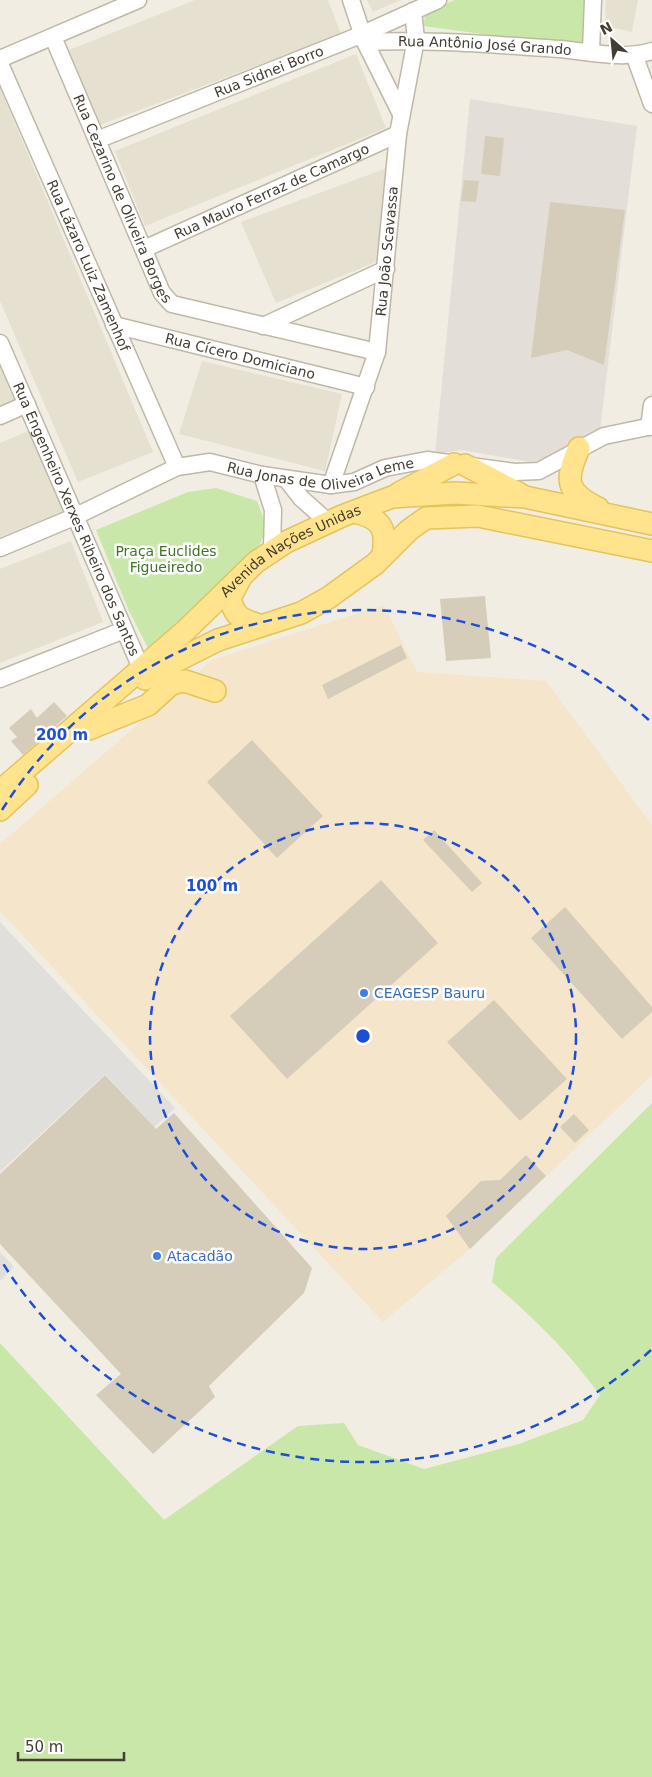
<svg xmlns="http://www.w3.org/2000/svg" width="652" height="1777" viewBox="0 0 652 1777" font-family="'DejaVu Sans',sans-serif">
	<style>
		.residential { fill: #e5e0d0 }
		.commercial { fill: #f5e5cb }
		.industrial { fill: #e3ded7 }
		.green { fill: #c8e7a9 }
		.parking { fill: #e1dfdb }
		.building { fill: #d6ccba }
		.lines { fill: none; stroke-linecap: round; stroke-linejoin: round }
		.minor-casing { stroke: #c0b8a7; stroke-width: 19 }
		.major-casing { stroke: #e5c35c; stroke-width: 24 }
		.minor { stroke: #fff; stroke-width: 16 }
		.major { stroke: #ffe48d; stroke-width: 21 }
		.ring { fill: none; stroke: #1d4ed8; stroke-width: 2.5; stroke-dasharray: 9 6 }
		.shop-dot { fill: #3f7fe0; stroke: #fff; stroke-width: 2 }
		.labels { text-anchor: middle; dominant-baseline: central; stroke-width: 5; stroke-linejoin: round; paint-order: stroke }
		.street-label { font-size: 14px; fill: #433d32; stroke: #fff }
		.park-label { font-size: 14px; fill: #3f7426; stroke: #fff }
		.shop-label { font-size: 14px; fill: #366cbe; stroke: #fff; text-anchor: start }
		.centre { fill: #1d4ed8; stroke: #fff; stroke-width: 2.5 }
		.ring-label { font-size: 15px; text-anchor: middle; font-weight: bold; fill: #1d4ed8; stroke: #fff; stroke-width: 5; stroke-linejoin: round; paint-order: stroke }
	</style>
	<rect width="100%" height="100%" fill="#f1ede2"/>
	<g class="residential">
		<polygon points="195,0 328,0 341,34 100,125 69,50"/>
		<polygon points="367,0 401,0 373,12"/>
		<polygon points="606,0 638,0 632,32 605,26"/>
		<polygon points="356,54 386,128 145,226 115,151"/>
		<polygon points="0,88 153,452 78,482 0,301"/>
		<polygon points="387,168 376,262 276,303 241,222"/>
		<polygon points="202,361 342,394 325,471 179,434"/>
		<polygon points="0,365 16,405 0,411"/>
		<polygon points="35,428 69,509 0,537 0,443"/>
		<polygon points="71,541 103,622 0,663 0,569"/>
	</g>
	<polygon class="commercial" points="384,605 417,672 546,681 652,825 652,1075 470,1249 383,1322 0,911 0,844 212,660"/>
	<polygon class="industrial" points="470,99 637,126 600,430 550,459 531,462 461,450 435,454"/>
	<g class="green">
		<polygon points="455,0 585,0 585,48 423,26 426,12"/>
		<polygon points="216,488 257,501 267,527 257,551 148,648 128,609 96,530 188,492"/>
		<path d="M652,1103V1777H0V1343L164,1520L298,1426L344,1423L358,1445L424,1469L519,1444L583,1420L600,1395C566,1349 535,1319 492,1282L496,1258Z"/>
	</g>
	<g class="parking">
		<polygon points="0,922 175,1108 154,1127 105,1074 0,1172"/>
		<polygon points="0,1252 14,1267 0,1281"/>
	</g>
	<g class="building">
		<polygon points="485,136 504,138 500,176 481,174"/>
		<polygon points="464,180 479,181 476,202 461,201"/>
		<polygon points="550,202 625,210 604,365 567,350 531,358"/>
		<polygon points="485,596 491,658 446,661 440,599"/>
		<polygon points="401,645 407,658 328,699 322,685"/>
		<polygon points="54,702 67,716 23,755 11,741 17,737 9,728 31,709 37,718"/>
		<polygon points="252,740 323,816 277,858 207,782"/>
		<polygon points="434,830 482,883 472,892 423,840"/>
		<polygon points="381,880 438,943 287,1079 230,1016"/>
		<polygon points="565,907 652,1007 652,1012 622,1039 531,938"/>
		<polygon points="494,1000 567,1079 520,1121 447,1042"/>
		<polygon points="105,1075 156,1129 174,1113 312,1268 304,1293 209,1386 215,1397 153,1454 96,1395 121,1374 0,1244 0,1174"/>
		<polygon points="574,1114 589,1130 575,1143 560,1127"/>
		<polygon points="526,1155 546,1176 470,1249 446,1216 481,1181 500,1180"/>
	</g>
	<g class="lines">
		<g class="minor-casing">
			<g id="minor">
				<polyline points="351,0 365,42 401,114"/>
				<path id="s1" d="M53,37L162,293L172,304L377,352"/>
				<path id="s2" d="M365,42C431,39 496,45 561,49C591,52 623,60 652,51"/>
				<polyline points="591,51 593,0"/>
				<polyline points="635,57 652,104"/>
				<polyline points="0,59 138,0"/>
				<path id="s3" d="M0,64L177,467"/>
				<path id="s4" d="M97,140L363,34L438,0"/>
				<path id="s5" d="M144,249L398,134"/>
				<path id="s6" d="M114,325L366,387"/>
				<polyline points="263,326 386,269"/>
				<path id="s7" d="M0,343L141,668"/>
				<polyline points="0,416 27,404"/>
				<polyline points="649,427 652,405"/>
				<polyline points="262,475 273,510 272,550"/>
				<polyline points="287,480 301,498 328,522"/>
				<path id="s8" d="M331,485L377,352L398,134L416,39L413,11"/>
				<path id="s9" d="M0,548L74,517L177,467L210,462L262,475L331,485L354,482L385,468L427,460L515,472L539,471L604,436L652,426"/>
				<polyline points="0,679 124,630"/>
			</g>
		</g>
		<g class="major-casing">
			<g id="major">
				<path d="M579,448C565,480 565,492 598,508"/>
				<polyline points="465,465 520,494"/>
				<polyline points="399,493 454,464"/>
				<path d="M355,512C382,519 387,528 383,555"/>
				<path d="M240,579L230,598C235,618 241,619 259,625"/>
				<polyline points="145,679 158,670 218,640 301,613 328,598 375,564 409,530 426,518 478,516 652,551"/>
				<polyline points="89,729 148,705 170,685 178,682 185,681 215,691"/>
				<path id="s10" d="M0,791L185,631L256,562L286,542L342,516L392,497L455,493L525,497L652,524"/>
				<polyline points="0,810 27,785"/>
			</g>
		</g>
		<use href="#minor" class="minor"/>
		<use href="#major" class="major"/>
	</g>
	<g class="ring">
		<circle cx="363" cy="1036" r="213"/>
		<path d="M651 1350A426 426 0 0 1 2 1262M2 810A426 426 0 0 1 651 722"/>
	</g>
	<g class="shop-dot">
		<circle cx="364" cy="993" r="5"/>
		<circle cx="157" cy="1256" r="5"/>
	</g>
	<g class="labels">
		<g class="street-label">
			<text stroke="none"><textPath href="#s2" startOffset="120">Rua Antônio José Grando</textPath></text>
			<text stroke="none"><textPath href="#s4" startOffset="185">Rua Sidnei Borro</textPath></text>
			<text stroke="none"><textPath href="#s5" startOffset="140">Rua Mauro Ferraz de Camargo</textPath></text>
			<text stroke="none"><textPath href="#s1" startOffset="176">Rua Cezarino de Oliveira Borges</textPath></text>
			<text stroke="none"><textPath href="#s8" startOffset="242">Rua João Scavassa</textPath></text>
			<text stroke="none"><textPath href="#s3" startOffset="220">Rua Lázaro Luiz Zamenhof</textPath></text>
			<text stroke="none"><textPath href="#s6" startOffset="130">Rua Cícero Domiciano</textPath></text>
			<text stroke="none"><textPath href="#s9" startOffset="342">Rua Jonas de Oliveira Leme</textPath></text>
			<text stroke="none"><textPath href="#s7" startOffset="192">Rua Engenheiro Xerxes Ribeiro dos Santos</textPath></text>
			<text stroke="none"><textPath href="#s10" startOffset="379">Avenida Nações Unidas</textPath></text>
		</g>
		<g class="park-label">
			<text x="166" y="551">Praça Euclides<tspan x="166" dy="16">Figueiredo</tspan></text>
		</g>
		<g class="shop-label">
			<text x="374" y="993">CEAGESP Bauru</text>
			<text x="167" y="1256">Atacadão</text>
		</g>
	</g>
	<circle cx="363" cy="1036" r="8" class="centre"/>
	<g class="ring-label">
		<text x="62" y="740">200 m</text>
		<text x="212" y="891">100 m</text>
	</g>
	<g transform="translate(612 40) rotate(333)" stroke="#ffffff" stroke-width="4" paint-order="stroke">
	<path d="M0-4L9 19L0 12L-9 19Z" fill="#433d32"/>
	<text y="-8" font-size="14" font-weight="bold" text-anchor="middle" fill="#433d32">N</text>
	</g>
	<path d="M18 1752v8h106v-8" fill="none" stroke="#433d32" stroke-width="2.5"/>
	<text x="25" y="1752" font-size="15" fill="#433d32" stroke="#ffffff" stroke-width="4" paint-order="stroke">50 m</text>
</svg>
